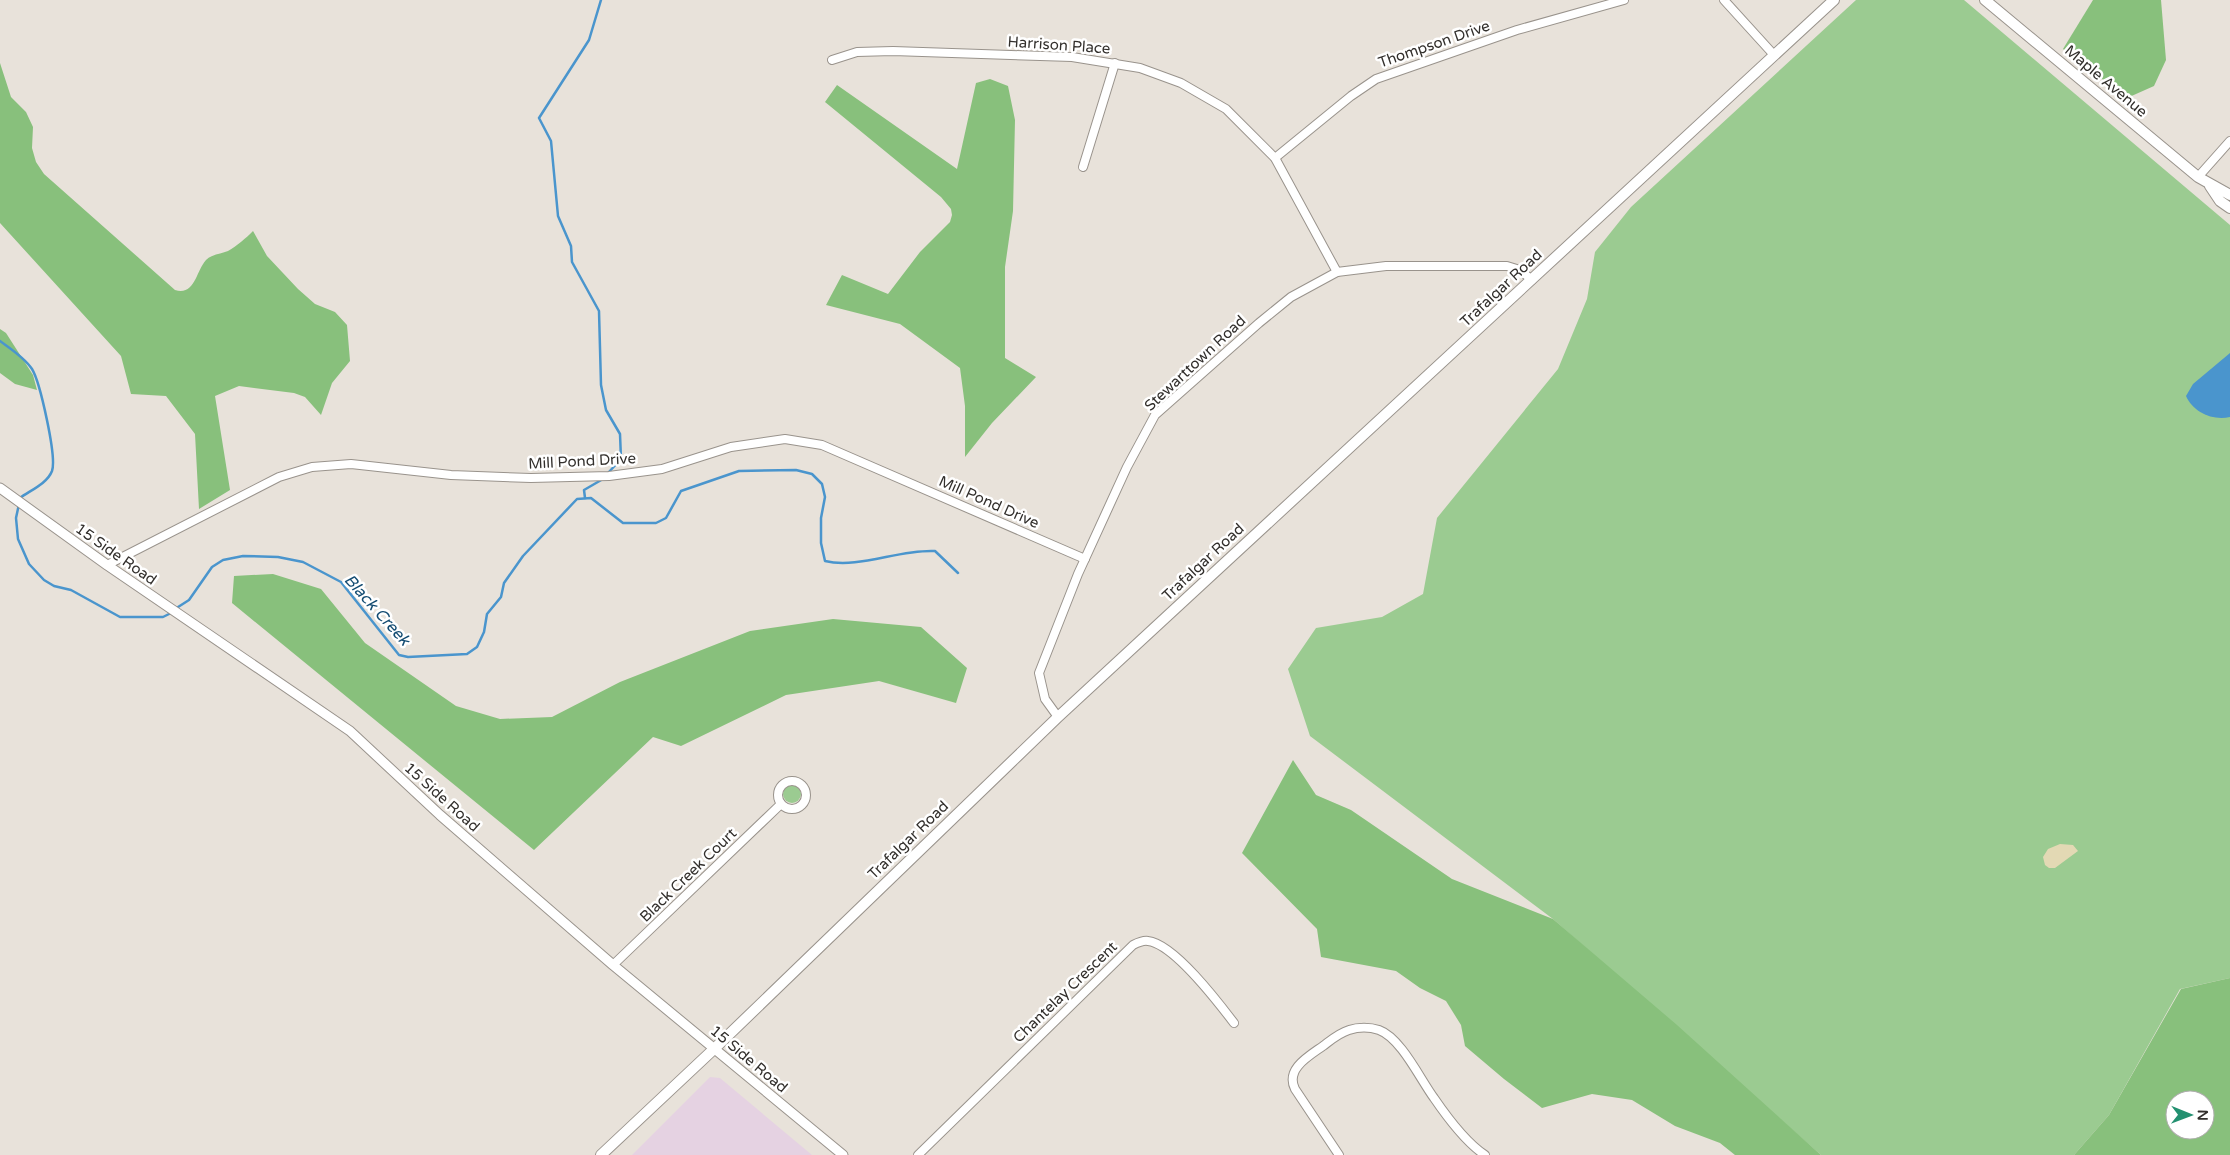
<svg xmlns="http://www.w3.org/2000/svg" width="2230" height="1155" viewBox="0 0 2230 1155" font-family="'Varela Round',sans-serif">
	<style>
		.education { fill: #e5d2e2 }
		.green { fill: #9bcb91 }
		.forest { fill: #88c07c; fill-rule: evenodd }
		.sand { fill: #e3d9b4 }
		.water { fill: #4a95cd }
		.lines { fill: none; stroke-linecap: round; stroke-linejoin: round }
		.stream { stroke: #4a95cd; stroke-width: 2.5 }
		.minor-casing { stroke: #99938c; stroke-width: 10 }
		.tertiary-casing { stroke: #99938c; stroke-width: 11 }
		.secondary-casing { stroke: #99938c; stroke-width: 12 }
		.minor { stroke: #fff; stroke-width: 8 }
		.tertiary { stroke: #fff; stroke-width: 9 }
		.secondary { stroke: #fff; stroke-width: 10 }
		.labels { text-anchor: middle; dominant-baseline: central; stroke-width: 5; stroke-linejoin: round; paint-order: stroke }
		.street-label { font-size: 15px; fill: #322f2c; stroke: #fff }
		.water-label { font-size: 16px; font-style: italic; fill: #144c72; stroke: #fff }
	</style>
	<rect width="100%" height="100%" fill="#e8e2da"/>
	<polygon class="education" points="710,1077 720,1078 812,1155 632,1155"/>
	<g class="green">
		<polygon points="1856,0 1964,0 2230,225 2230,978 2180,989 2109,1115 2074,1155 1821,1155 1553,919 1310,736 1288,669 1316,628 1382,617 1423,594 1437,518 1558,369 1587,299 1595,252 1631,207"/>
		<circle cx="792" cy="794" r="9"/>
	</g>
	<g class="forest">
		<polygon points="2093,0 2161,0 2166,60 2154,86 2127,98 2063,49"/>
		<path d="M0,63L11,97L26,112L33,127L32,148L36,162L44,174L175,290C195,296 196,271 206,260C212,254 221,254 228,251C237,246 246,238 253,231L267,256L298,289L315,304L335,312L347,325L350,361L332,383L321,415L305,397L294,393L239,386L215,396L230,490L199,509L195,434L166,396L131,394L121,356L0,223Z"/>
		<polygon points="990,79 1008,86 1015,120 1013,211 1005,267 1005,358 1036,377 992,423 965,457 965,406 960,368 900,324 826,305 842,275 888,294 920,252 950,222 952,215 951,209 941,197 825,102 837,85 957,169 976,83"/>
		<polygon points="0,329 6,333 33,375 37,390 15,384 0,373"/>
		<polygon points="273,574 321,589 365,643 456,706 500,719 552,717 620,682 750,631 833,619 921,627 967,668 956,703 879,681 786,695 681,746 653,737 534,850 232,603 234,576"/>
		<polygon points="1293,760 1316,795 1351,810 1452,879 1553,919 1677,1025 1821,1155 1735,1155 1720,1143 1675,1126 1632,1100 1592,1094 1542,1108 1504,1079 1465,1046 1461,1025 1446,1001 1420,988 1396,971 1321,957 1317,929 1242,853"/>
		<path d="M2230,978V1155H2074L2109,1115L2181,989ZM2175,1100H2205V1130H2175Z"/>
	</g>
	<polygon class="sand" points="2060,844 2073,845 2078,851 2055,868 2049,868 2045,865 2043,857 2048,849"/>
	<path class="water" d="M2230,353V417C2212,421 2193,412 2186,396L2193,384Z"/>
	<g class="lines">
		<g class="stream">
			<polyline points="601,0 589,40 539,118 551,141 558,216 571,246 572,262 599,311 601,385 606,410 620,434 621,459 608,473"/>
			<path d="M0,341C11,349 25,358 32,369C40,382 57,457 52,471C47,484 29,491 20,498"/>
			<polyline points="585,498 584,490 603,479"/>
			<polyline points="19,504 16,518 18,539 29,564 44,580 54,586 71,590 120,617 163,617 171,613"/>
			<path d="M175,609L189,600L212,567L223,560L243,556L278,557L303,562L341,582L399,655L408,657L467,654L477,647L484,632L487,614L501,597L504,583L523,556L577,499L591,498L623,523H656L666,518L681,491L739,471L796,470L812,474L822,484L825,497L821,518V543L825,561C859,569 899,549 935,551L958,573"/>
		</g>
		<g class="minor-casing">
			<g id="minor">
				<polyline points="1724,0 1774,55"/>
				<polyline points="832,60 857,52 893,51 1072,57 1140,68 1181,83 1226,109 1275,158 1337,272"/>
				<polyline points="1275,158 1351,96 1376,79 1517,30 1624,0"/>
				<polyline points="1083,167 1115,63"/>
				<polyline points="2198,177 2230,141"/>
				<polyline points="107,565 279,477 312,467 351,464 451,475 531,478 609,476 662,469 731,447 785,439 822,445 1085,559"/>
				<polyline points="1058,717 1045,699 1039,673 1078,574 1127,467 1155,415 1259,323 1291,297 1337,272 1386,266 1507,266 1520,270 1532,280"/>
				<circle cx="792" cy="795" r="14"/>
				<polyline points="613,965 781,804"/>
				<path d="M918,1155L1133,945C1137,943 1143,940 1148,941C1174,944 1218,1002 1234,1023"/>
				<path d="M1339,1155L1295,1089C1285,1069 1309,1056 1323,1046C1331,1040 1339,1033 1349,1030C1358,1027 1370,1027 1379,1030C1401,1038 1420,1079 1434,1098C1447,1117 1465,1142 1485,1155"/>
			</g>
		</g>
		<g class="tertiary-casing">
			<polyline id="tertiary" points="0,488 107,565 350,731 440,815 613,965 843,1155"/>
		</g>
		<g class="secondary-casing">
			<g id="secondary">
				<polyline points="1985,0 2198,177 2230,195"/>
				<polyline points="2210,186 2220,201 2230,208"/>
				<polyline points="601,1155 715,1048 1058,717 1834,0"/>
			</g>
		</g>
		<use href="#minor" class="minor"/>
		<use href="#tertiary" class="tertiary"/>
		<use href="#secondary" class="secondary"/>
	</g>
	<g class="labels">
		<g class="street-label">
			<text transform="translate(1434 44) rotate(-19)">Thompson Drive</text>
			<text transform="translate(1059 45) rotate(4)">Harrison Place</text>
			<text transform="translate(2106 81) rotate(40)">Maple Avenue</text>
			<text transform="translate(1501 288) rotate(-43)">Trafalgar Road</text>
			<text transform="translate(1195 363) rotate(-43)">Stewarttown Road</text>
			<text transform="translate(582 461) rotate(-3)">Mill Pond Drive</text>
			<text transform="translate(989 502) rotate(24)">Mill Pond Drive</text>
			<text transform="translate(116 554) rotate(35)">15 Side Road</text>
			<text transform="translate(1203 562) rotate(-43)">Trafalgar Road</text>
			<text transform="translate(442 797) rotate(42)">15 Side Road</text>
			<text transform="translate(908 840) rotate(-44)">Trafalgar Road</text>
			<text transform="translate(688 875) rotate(-44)">Black Creek Court</text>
			<text transform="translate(1065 992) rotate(-44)">Chantelay Crescent</text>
			<text transform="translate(749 1059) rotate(40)">15 Side Road</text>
		</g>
		<g class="water-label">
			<text transform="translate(377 610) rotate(48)">Black Creek</text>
		</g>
	</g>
	<g transform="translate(2190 1115) rotate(91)"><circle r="24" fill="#ffffff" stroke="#adacab"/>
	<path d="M0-4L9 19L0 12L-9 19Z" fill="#239070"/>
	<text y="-8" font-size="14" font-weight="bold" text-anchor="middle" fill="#322f2c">N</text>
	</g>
</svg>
